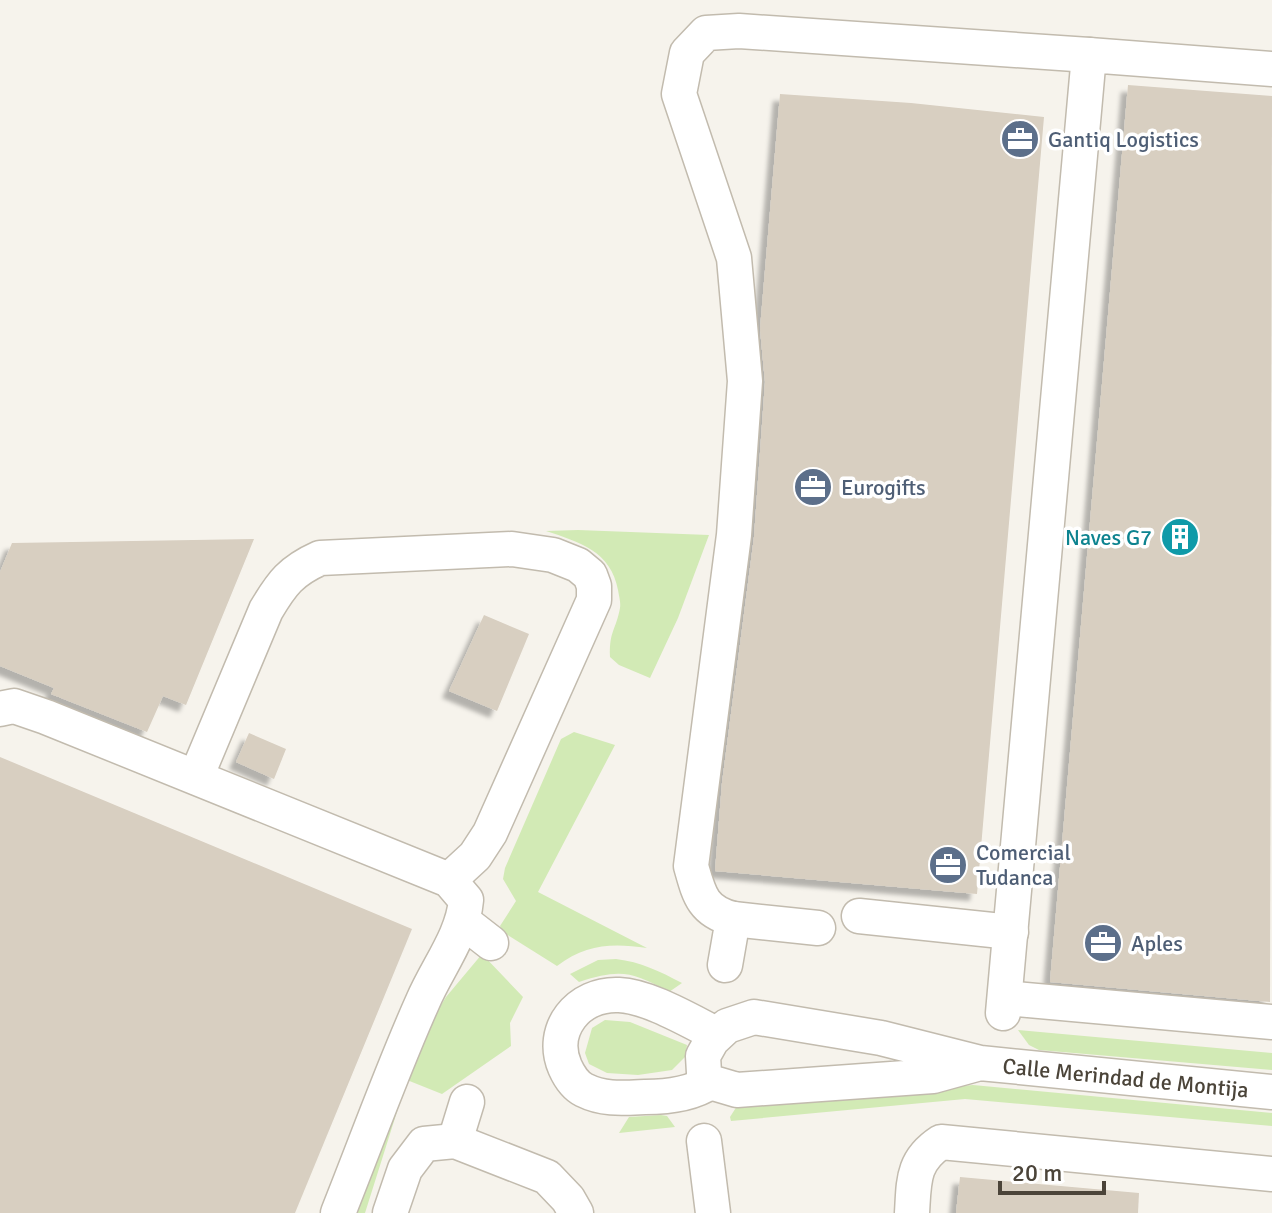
<svg xmlns="http://www.w3.org/2000/svg" width="1272" height="1213" viewBox="0 0 1272 1213" font-family="Signika,sans-serif">
	<style>
		.green { fill: #d2eab5 }
		.building { fill: #d8cfc1; filter: url(#shadow) }
		.lines { fill: none; stroke-linecap: round; stroke-linejoin: round }
		.minor-casing { stroke: #c2bbae; stroke-width: 37 }
		.minor { stroke: #fff; stroke-width: 34 }
		.labels { text-anchor: middle; dominant-baseline: central; stroke-width: 7; stroke-linejoin: round; paint-order: stroke }
		.service-label { font-size: 22px; fill: #4e5e75; stroke: #fff; text-anchor: start }
		.culture-label { font-size: 22px; fill: #0d838f; stroke: #fff; text-anchor: end }
		.street-label { font-size: 22px; fill: #4b4439; stroke: #fff }
	</style>
	<defs>
		<filter id="shadow"><feDropShadow dx="-7" dy="7" stdDeviation="2" flood-color="#0004"/></filter>
	</defs>
	<rect width="100%" height="100%" fill="#f6f3ec"/>
	<g class="green">
		<path d="M578,530L709,535L678,618L650,678L619,665L610,657C609,631 616,630 620,608C621,603 619,596 618,590C611,551 579,542 546,531Z"/>
		<path d="M574,732L615,745L538,892L647,948C612,943 586,944 557,966L503,932L500,926L516,901L503,879L505,868L561,739Z"/>
		<polygon points="482,954 523,997 510,1023 511,1046 442,1094 407,1080 365,1213 357,1213 426,1029 446,997"/>
		<path d="M616,959C641,962 659,971 682,983L669,992C631,971 620,969 579,982L570,974L598,960Z"/>
		<polygon points="605,1020 630,1022 687,1045 685,1057 672,1070 638,1075 607,1073 589,1064 585,1053 592,1028"/>
		<polygon points="1018,1030 1272,1053 1272,1070 1039,1050 1029,1045"/>
		<polygon points="973,1085 1272,1113 1272,1126 965,1099 731,1121 730,1117 737,1106"/>
		<polygon points="661,1115 667,1116 675,1127 619,1133 629,1117"/>
	</g>
	<g class="building">
		<polygon points="1128,85 1272,96 1270,1002 1050,982"/>
		<polygon points="780,94 911,103 1044,117 977,894 715,871 722,783 754,537 765,382 760,329"/>
		<polygon points="254,539 186,705 163,696 147,732 51,694 54,688 0,666 0,572 12,543"/>
		<polygon points="484,615 529,634 497,711 449,691"/>
		<polygon points="249,733 286,749 274,779 236,762"/>
		<polygon points="0,757 412,929 295,1213 0,1213"/>
		<polygon points="960,1177 1139,1193 1138,1213 956,1213"/>
	</g>
	<g class="lines">
		<g class="minor-casing">
			<g id="minor">
				<path d="M0,709L14,706L46,717L449,880L466,900C463,936 437,968 423,1001C392,1070 366,1143 338,1213"/>
				<path d="M196,777L266,610C282,583 291,571 320,558L512,549L553,555L578,565L590,575L594,586V600L490,833L475,856L449,880"/>
				<polyline points="859,916 1011,932"/>
				<polyline points="733,919 818,928"/>
				<polyline points="464,922 491,943"/>
				<path d="M725,965L733,919C702,911 699,894 691,866L734,535L745,381L734,258L679,94L687,53L706,33L739,31L1089,55"/>
				<polyline points="1005,998 1272,1022"/>
				<polyline points="1003,1013 1089,55 1272,69"/>
				<path id="s1" d="M980,1063L933,1076L737,1090L710,1082L704,1073L703,1056L712,1040L727,1026L754,1017L881,1038L980,1063L1272,1092"/>
				<path d="M710,1082C692,1094 666,1097 645,1097C623,1098 604,1100 584,1090C576,1086 569,1076 565,1067C549,1030 578,993 619,995C648,996 690,1021 716,1034"/>
				<polyline points="455,1141 467,1102"/>
				<polyline points="704,1141 713,1213"/>
				<polyline points="390,1213 405,1169 424,1144 455,1141 547,1177 568,1199 576,1213"/>
				<path d="M912,1213C914,1181 912,1161 941,1142L1272,1174"/>
			</g>
		</g>
		<use href="#minor" class="minor"/>
	</g>
	<defs>
		<g id="office-disc" transform="scale(2)"><circle r="9.5" fill="#5c6f8a" stroke="#fff"/><path d="M-6-3h4V-5.5h4V-3h4V5H-6ZM-1-4.5V-3h2v-1.5ZM-6 0V1H6V0Z" fill="#fff"/></g>
		<g id="building-disc" transform="scale(2)"><circle r="9.5" fill="#0f9aa8" stroke="#fff"/><path d="M-4-6H4V6H1V3H-1V6H-4ZM-2.5-4.3h1.7v1.8h-1.7ZM.8-4.3h1.7v1.8H.8ZM-2.5-1h1.7V.8h-1.7ZM.8-1h1.7V.8H.8Z" fill="#fff"/></g>
	</defs>
	<g fill-rule="evenodd">
		<use href="#office-disc" x="1020" y="139"/>
		<use href="#office-disc" x="813" y="487"/>
		<use href="#building-disc" x="1180" y="537"/>
		<use href="#office-disc" x="948" y="865"/>
		<use href="#office-disc" x="1103" y="943"/>
	</g>
	<g class="labels">
		<g class="service-label">
			<text x="1048" y="139">Gantiq Logistics</text>
			<text x="841" y="487">Eurogifts</text>
			<text x="976" y="852">Comercial<tspan x="976" dy="25">Tudanca</tspan></text>
			<text x="1131" y="943">Aples</text>
		</g>
		<g class="culture-label">
			<text x="1152" y="537">Naves G7</text>
		</g>
		<g class="street-label">
			<text stroke="none"><textPath href="#s1" startOffset="746">Calle Merindad de Montija</textPath></text>
		</g>
	</g>
	<path d="M1000 1181v12h104v-12" fill="none" stroke="#4b4439" stroke-width="4"/>
	<text x="1012" y="1181" font-size="24" fill="#4b4439" stroke="#ffffff" stroke-width="6" paint-order="stroke">20 m</text>
</svg>
